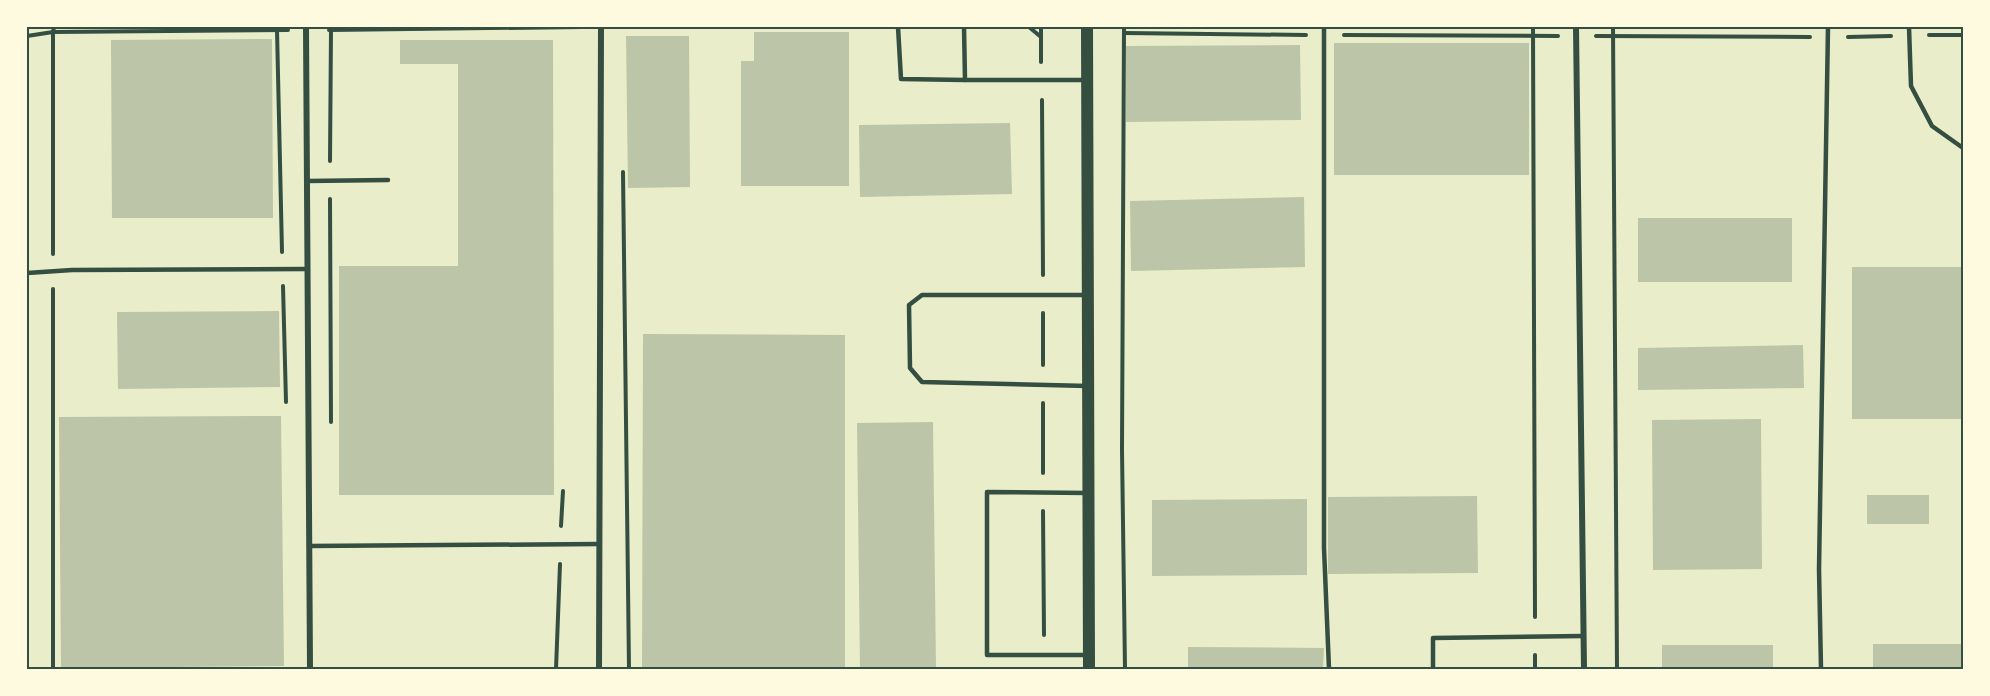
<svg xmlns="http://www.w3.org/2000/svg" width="1990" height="696" viewBox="0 0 1990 696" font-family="Helvetica,sans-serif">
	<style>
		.building { fill: #bcc5a7 }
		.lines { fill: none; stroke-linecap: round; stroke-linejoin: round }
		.path { stroke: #344e41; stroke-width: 4 }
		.service { stroke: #344e41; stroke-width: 4.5 }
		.minor { stroke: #344e41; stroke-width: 6 }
		.secondary { stroke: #344e41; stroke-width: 12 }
		.neatline { fill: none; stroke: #344e41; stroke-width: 2 }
	</style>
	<rect width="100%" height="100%" fill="#e9edc9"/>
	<g class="building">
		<polygon points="754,32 849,32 849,186 741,186 741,61 754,61"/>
		<polygon points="626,36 689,36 690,187 628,188"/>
		<polygon points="272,39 273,218 112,218 111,40"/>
		<polygon points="400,40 553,40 554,495 339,495 339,266 458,266 458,64 400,64"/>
		<rect x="1334" y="43" width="195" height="132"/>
		<polygon points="1300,45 1301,120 1126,122 1126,46"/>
		<polygon points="1010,123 1012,194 860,197 859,125"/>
		<polygon points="1304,197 1305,267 1131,271 1130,201"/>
		<rect x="1638" y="218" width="154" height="64"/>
		<rect x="1852" y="267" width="111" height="152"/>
		<polygon points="279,311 280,387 118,389 117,312"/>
		<polygon points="643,334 845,335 845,669 642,669"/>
		<polygon points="1803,345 1804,388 1638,390 1638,348"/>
		<polygon points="281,416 284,666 61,668 59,417"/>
		<polygon points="1761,419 1762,569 1653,570 1652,420"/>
		<polygon points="933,422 936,669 860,669 857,423"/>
		<rect x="1867" y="495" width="62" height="29"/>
		<polygon points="1477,496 1478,573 1328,574 1328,497"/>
		<polygon points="1307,499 1307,575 1152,576 1152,500"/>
		<rect x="1873" y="644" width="90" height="25"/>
		<rect x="1662" y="645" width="111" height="24"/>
		<polygon points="1188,647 1324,648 1323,669 1188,669"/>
	</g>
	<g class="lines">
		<g class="path">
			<polyline points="54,27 53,32 288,30"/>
			<polyline points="620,27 637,27"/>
			<polyline points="1029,27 1041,37 1041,62"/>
			<polyline points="1041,27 1041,36"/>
			<polyline points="1124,27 1122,450 1125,669"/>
			<polyline points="1533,27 1535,617"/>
			<polyline points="1613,27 1617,669"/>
			<polyline points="277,30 282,252"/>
			<polyline points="329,30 582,27"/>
			<polyline points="1124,33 1306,35"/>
			<polyline points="1344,35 1558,36"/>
			<polyline points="1929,35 1963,35"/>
			<polyline points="27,36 53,32 53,254"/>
			<polyline points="1596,36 1810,37"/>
			<polyline points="1848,37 1891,36"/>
			<polyline points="1042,100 1043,275"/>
			<polyline points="330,161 331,30"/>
			<polyline points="623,172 629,669"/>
			<polyline points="330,199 331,422"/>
			<polyline points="283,286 286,402"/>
			<polyline points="53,289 53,669"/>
			<polyline points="1043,313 1043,365"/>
			<polyline points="1043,403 1043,473"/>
			<polyline points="1043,511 1044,635"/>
			<polyline points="561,526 563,491"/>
			<polyline points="1535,655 1535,669"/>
			<polyline points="556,669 560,564"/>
		</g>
		<g class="service">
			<polyline points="898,27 901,79 965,80"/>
			<polyline points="964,27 965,80 1087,80"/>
			<polyline points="1324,27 1324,548 1329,669"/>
			<polyline points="1909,27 1911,86 1932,126 1963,148"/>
			<polyline points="307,181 388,180"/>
			<polyline points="27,273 72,270 307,269"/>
			<polyline points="1088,295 922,295 909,305 910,368 922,382 1088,386"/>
			<polyline points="1088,493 987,492 987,655 1089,655"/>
			<polyline points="309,546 599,544"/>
			<polyline points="1433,669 1433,638 1583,636"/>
			<polyline points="1821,669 1819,569 1828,27"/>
		</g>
		<g class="minor">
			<polyline points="306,27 310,669"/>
			<polyline points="1576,27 1584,669"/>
			<polyline points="599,669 601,27"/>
		</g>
		<polyline class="secondary" points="1087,27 1089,669"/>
	</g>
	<rect width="1990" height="696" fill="none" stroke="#fefae0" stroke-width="57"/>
	<rect x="28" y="28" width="1934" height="640" class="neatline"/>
</svg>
